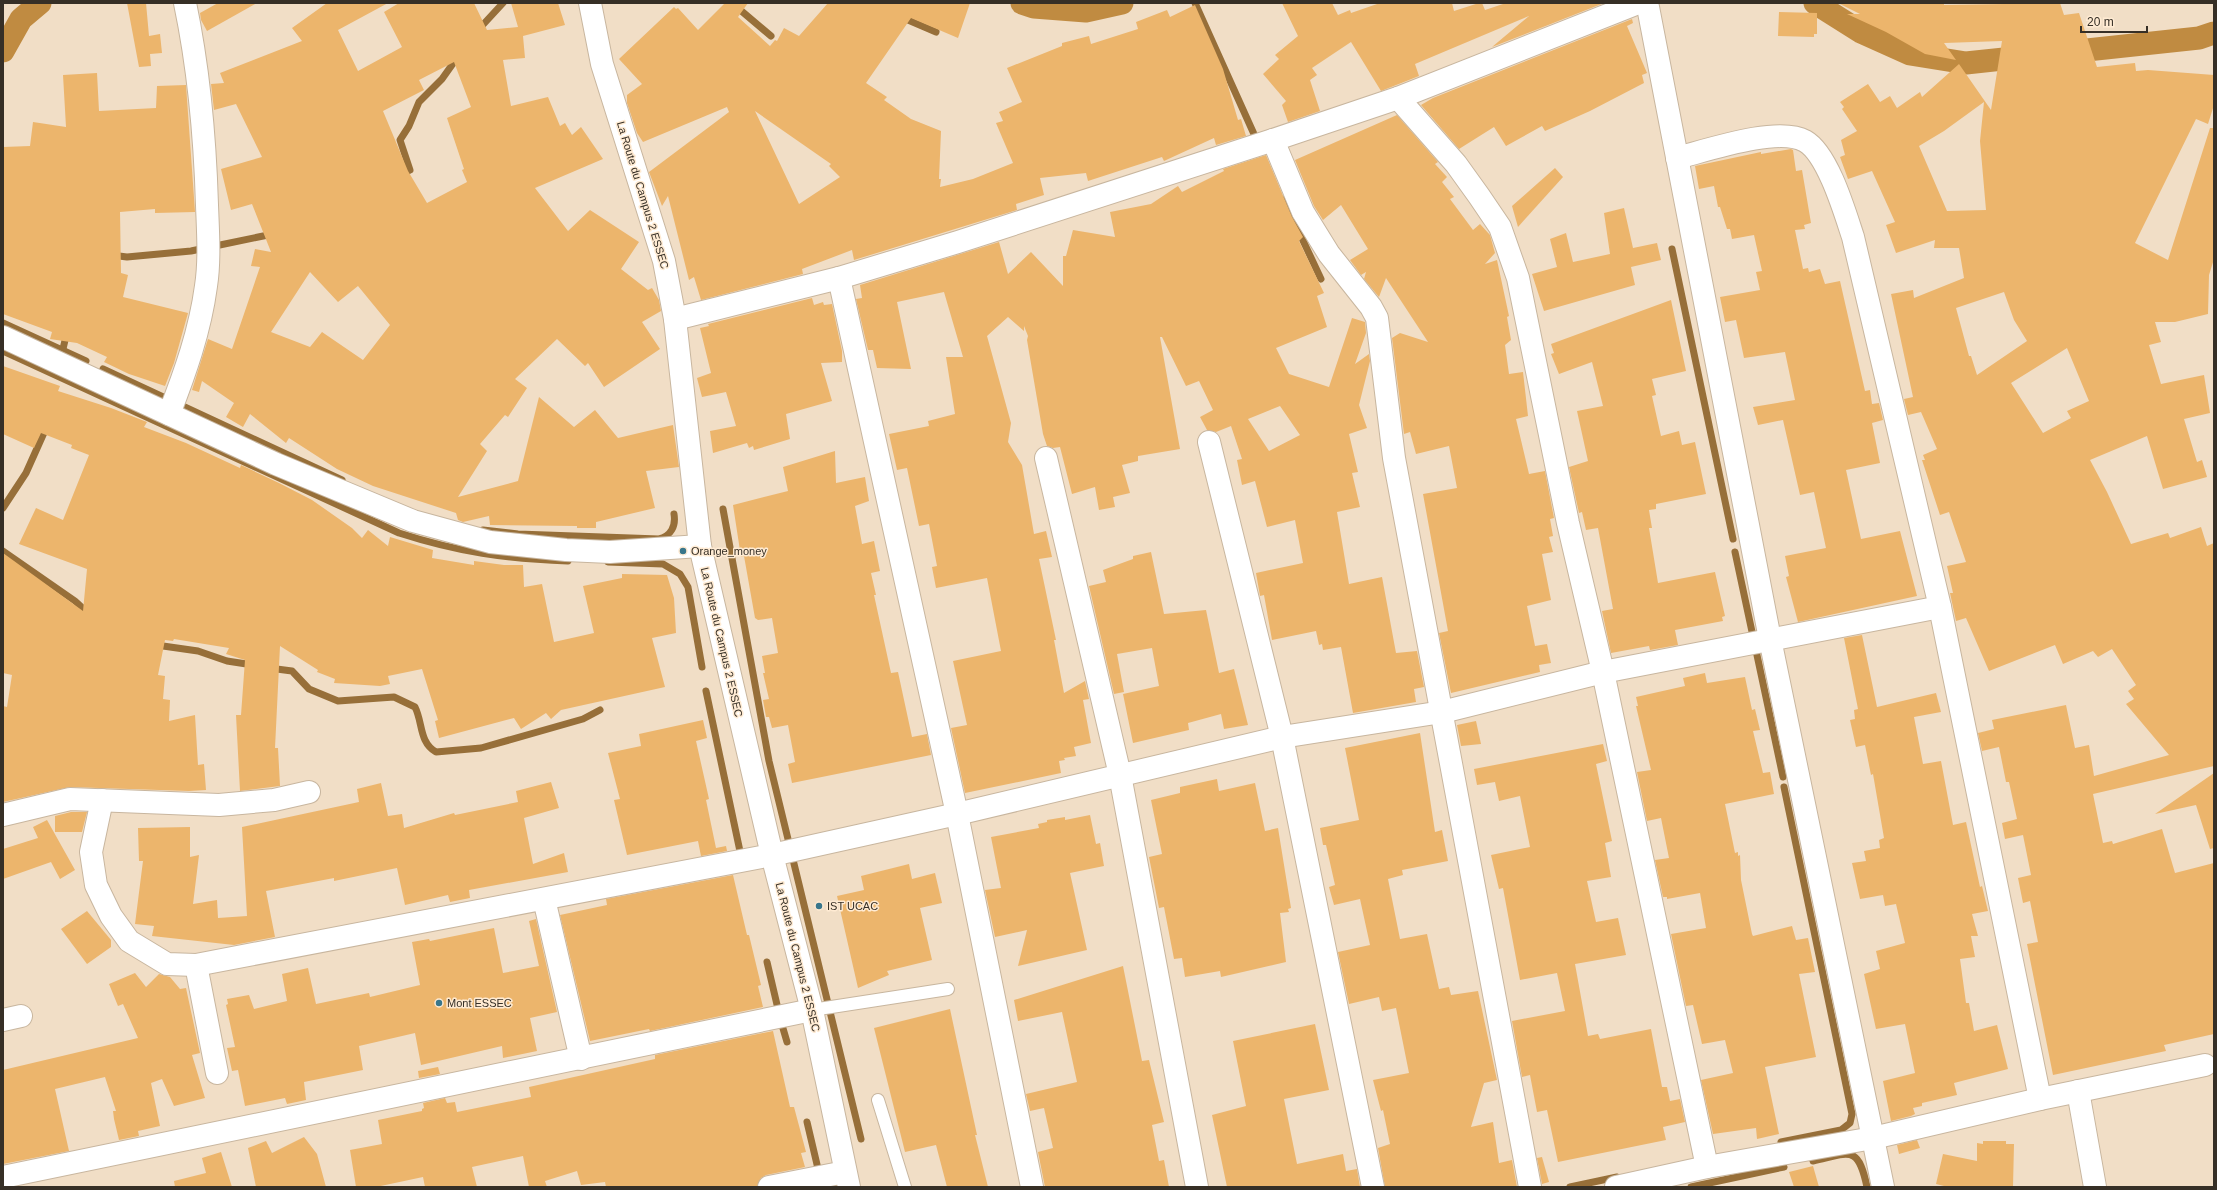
<svg xmlns="http://www.w3.org/2000/svg" width="2217" height="1190" viewBox="0 0 2217 1190" font-family="Arial,sans-serif">
	<style>
		.lines { fill: none; stroke-linecap: round; stroke-linejoin: round }
		.stream { stroke: #976f39; stroke-width: 7 }
		.canal { stroke: #c08b41; stroke-width: 23 }
		.building { fill: #ecb56c; fill-rule: evenodd }
		.service-casing { stroke: #c8b69f; stroke-width: 14 }
		.minor-casing { stroke: #c8b69f; stroke-width: 24 }
		.service { stroke: #fff; stroke-width: 12 }
		.minor { stroke: #fff; stroke-width: 22 }
		.poi-dot { fill: #38768b; stroke: #ffebd3; stroke-width: 1.5 }
		.labels { text-anchor: middle; dominant-baseline: central; stroke-width: 3; stroke-linejoin: round; paint-order: stroke }
		.street-label { font-size: 11px; fill: #362f26; stroke: #ffebd3 }
		.poi-label { font-size: 11px; fill: #362f26; stroke: #ffebd3; text-anchor: start }
	</style>
	<rect width="100%" height="100%" fill="#f1dec6"/>
	<g class="lines">
		<g class="stream">
			<polyline points="732,3 771,36"/>
			<polyline points="1195,3 1258,143"/>
			<polyline points="901,17 936,32"/>
			<polyline points="479,29 503,3"/>
			<polyline points="401,175 410,170 400,140 409,126 419,102 442,79 459,55"/>
			<polyline points="1284,200 1321,279"/>
			<polyline points="1672,249 1733,539"/>
			<polyline points="111,255 127,257 191,251 273,234"/>
			<polyline points="3,323 86,361"/>
			<path d="M3,351L399,533C458,552 506,559 568,561"/>
			<polyline points="62,353 67,332"/>
			<polyline points="103,369 342,480"/>
			<polyline points="3,508 26,473 47,426"/>
			<polyline points="723,509 769,761 861,1139"/>
			<path d="M483,530L518,534L659,539C671,536 676,526 674,514"/>
			<polyline points="3,551 75,601 89,614"/>
			<polyline points="1735,552 1783,777"/>
			<polyline points="608,562 663,564 680,574 688,587 702,667"/>
			<polyline points="156,645 198,651 227,661 253,665"/>
			<path d="M269,668L292,671L309,689L338,701L394,697L415,707C423,723 419,742 436,752L481,748L583,719L600,710"/>
			<polyline points="706,691 741,856"/>
			<polyline points="767,962 778,1009"/>
			<polyline points="782,1025 787,1042"/>
			<polyline points="807,1122 819,1173"/>
			<polyline points="1781,1142 1841,1130 1850,1123 1852,1114 1784,787"/>
			<path d="M1813,1161C1850,1153 1858,1144 1867,1187"/>
			<polyline points="1570,1187 1617,1177"/>
			<polyline points="1691,1187 1784,1167"/>
		</g>
		<g class="canal">
			<polyline points="1022,3 1034,7 1086,11 1122,3"/>
			<polyline points="1815,3 1861,32 1910,54 1966,63 2199,38 2214,33"/>
			<polyline points="3,51 21,19 40,3"/>
		</g>
	</g>
	<g class="building">
		<polygon points="127,3 146,3 149,36 160,34 162,53 150,54 151,66 139,67"/>
		<polygon points="218,3 257,3 207,31 201,20 200,13"/>
		<path d="M327,3H388L338,30L358,71L402,47L384,12L399,3H474L487,30L518,27L511,3H558L565,25L523,36L525,58L503,60L511,106L548,97L560,126L565,123L572,135L581,127L603,159L535,188L568,231L590,210L639,242L621,269L648,290L652,288L659,300L661,311L642,322L660,349L604,387L588,363L585,366L557,339L515,379L527,388L508,417L505,415L480,444L487,451L458,497L518,481L539,397L574,427L595,410L618,438L673,425L679,467L646,471L655,508L596,522V528H577V526L490,525L489,516L463,522L458,520L456,513L373,486L337,469L289,438L286,443L250,414L243,427L226,417L234,403L202,381L199,392L192,390L208,339L232,349L260,267L251,266L255,249L271,252L252,204L231,210L221,169L262,157L236,104L214,110L211,84L224,83L220,73L302,41L292,28ZM454,62L471,107L447,118L464,169L462,170L467,182L427,203L408,171L383,111L424,90L419,80ZM310,272L338,302L358,286L390,325L363,360L322,332L310,347L271,332Z"/>
		<path d="M725,3H748L738,17L770,46L775,40L777,41L784,28L799,36L828,3H970L958,38L911,18L866,83L887,97L884,100L911,119L941,131L939,179H941L940,187L973,179L1013,163L996,123L1003,121L999,112L1022,102L1007,68L1062,46V43L1089,36L1091,44L1138,29L1136,22L1167,10L1170,17L1195,5L1223,69L1238,120L1241,119L1246,136L1216,145L1214,138L1164,161L1162,157L1088,181L1086,173L1040,178L1044,195L1016,204L1017,210L854,260L852,250L802,269L803,274L701,300L694,277L689,280L668,196L662,206L649,172L729,112L727,107L643,142L637,133L627,103V95L642,84L619,59L674,7L676,9L678,8L698,30ZM755,111L831,164L829,166L840,177L799,204Z"/>
		<polygon points="1282,3 1332,3 1338,15 1350,10 1351,13 1380,3 1452,3 1454,11 1479,3 1482,3 1485,10 1506,3 1604,3 1492,47 1529,16 1415,64 1419,76 1381,91 1351,42 1312,68 1317,75 1310,80 1320,111 1288,122 1282,105 1286,101 1263,74 1279,59 1275,55 1298,36"/>
		<path d="M1838,3H1944V5L2060,3L2064,15L2079,13L2097,67L2135,63L2136,71L2148,70L2214,75V105L2208,124L2196,119L2135,243L2168,260L2210,128H2214V259L2209,275L2208,314L2175,322H2155L2161,342L2149,345L2161,384L2204,375L2210,413L2184,419L2197,462L2202,460L2207,477L2163,489L2147,436L2090,460L2107,492L2131,544L2168,533L2170,538L2201,527L2207,546L2214,543V766L2093,794L2103,843L2112,841L2113,844L2162,829L2175,873L2214,863V1034L2164,1045L2166,1051L2053,1075L2027,944L2038,942L2030,901L2023,903L2018,878L2031,875L2023,835L2005,839L2002,823L2017,819L2009,782H2006L1999,747L1982,751L1978,733L1994,729L1992,720L2066,705L2075,748L2089,745L2094,776L2169,755L2126,704L2134,699L2128,691L2136,685L2112,649L2098,657L2093,651L2063,664L2055,645L1989,671L1966,618L1956,621L1950,593H1953L1947,566L1966,562L1949,512L1940,515L1922,460H1925L1923,455L1937,449L1921,412L1908,415L1904,399L1913,397L1891,294L1913,290L1914,298L1964,278L1959,248H1934L1935,240L1896,253L1886,225L1895,222L1872,171L1848,179L1840,157L1845,155L1841,140L1857,131L1842,109L1844,107L1840,102L1868,84L1880,102L1890,96L1897,108L1920,92L1922,97L1959,64L1991,110L2002,41L1944,43L1956,60L1925,54L1886,32L1847,14H1860ZM1984,102L1980,141L1986,210L1947,211L1919,146L1944,131ZM2004,292L2014,320L2027,341L1977,375L1971,356H1969L1956,308ZM2067,348L2089,401L2067,411L2071,418L2043,433L2011,383Z"/>
		<polygon points="1779,12 1817,13 1817,34 1814,34 1814,37 1778,36"/>
		<polygon points="1632,19 1633,23 1627,26 1647,73 1642,75 1644,83 1590,111 1545,131 1542,126 1506,146 1494,127 1459,149 1421,105 1433,98"/>
		<polygon points="97,73 99,111 156,108 157,86 186,85 195,212 155,213 155,209 120,212 121,273 128,275 123,297 188,313 174,363 165,386 129,374 104,362 107,357 77,343 50,339 52,332 3,314 3,147 30,146 33,122 66,127 63,75"/>
		<polygon points="1397,115 1438,162 1435,164 1447,177 1442,182 1454,197 1450,199 1473,230 1480,224 1490,235 1495,253 1485,264 1497,260 1509,316 1507,317 1511,340 1505,345 1509,374 1523,372 1528,416 1516,419 1529,474 1545,471 1554,518 1550,519 1553,536 1549,537 1553,552 1542,554 1551,600 1527,606 1535,646 1547,644 1551,663 1539,665 1540,672 1451,693 1439,633 1448,631 1423,494 1457,488 1449,446 1416,454 1410,432 1404,434 1392,338 1400,333 1428,342 1386,278 1379,297 1364,279 1366,272 1361,275 1350,260 1368,249 1341,205 1323,220 1314,206 1295,160"/>
		<polygon points="1791,149 1793,150 1796,171 1802,170 1811,223 1804,225 1805,229 1795,230 1803,269 1808,268 1809,272 1820,269 1825,284 1840,281 1865,391 1870,390 1872,404 1879,403 1883,420 1872,423 1880,463 1846,470 1861,539 1900,531 1917,596 1798,622 1786,577 1789,576 1785,556 1826,548 1814,492 1800,495 1783,420 1758,425 1753,407 1795,400 1785,352 1744,358 1736,320 1725,322 1720,297 1760,290 1756,272 1762,271 1754,235 1732,239 1730,229 1727,229 1720,207 1718,207 1714,186 1699,189 1695,166 1761,152 1761,154"/>
		<path d="M1266,155L1292,217L1303,237L1299,241L1324,293L1317,296L1327,327L1276,348L1289,374L1329,387L1352,318L1365,322L1366,333L1355,364L1369,354L1370,361L1359,405L1367,428L1349,434L1358,472L1352,473L1360,507L1337,512L1349,584L1382,577L1396,653L1417,651L1424,687L1414,689L1416,702L1353,713L1341,647L1323,650L1322,644L1319,645L1316,631L1272,640L1264,595L1260,596L1256,573L1303,563L1295,520L1267,527L1255,481L1242,485L1237,460L1242,459L1231,426L1216,432L1207,430L1200,417L1213,410L1199,381L1186,386L1162,337H1160L1180,449L1138,456V461L1122,465L1130,493L1113,497L1115,507L1099,510L1095,487L1072,494L1060,447L1053,448L1047,446L1043,434L1027,340L1028,336L1024,326V331L1008,317L987,336L1011,423L1008,442L1022,465L1034,534L1046,531L1052,557L1039,559L1056,640H1054L1064,693L1085,681L1089,699L1083,700L1091,743L1074,747L1076,756L1064,758L1065,760L1059,761L1061,773L965,793L951,728L967,725L953,661L1001,651L987,578L936,588L932,567L937,566L929,524L919,526L907,468L897,470L889,434L929,426L928,421L955,414L946,357H963L944,292L897,302L911,369L877,368L873,350H868L856,299L862,298L860,285L999,242L1008,274L1031,252L1063,286V256H1066L1073,230L1115,237L1110,212L1151,204L1178,186L1182,192L1224,171L1223,169ZM1280,406L1300,435L1269,451L1248,419Z"/>
		<polygon points="1555,168 1563,177 1518,227 1512,206"/>
		<polygon points="1624,208 1633,248 1657,243 1661,260 1631,267 1635,285 1544,311 1532,274 1557,267 1550,239 1566,233 1573,262 1610,254 1604,213"/>
		<polygon points="812,298 814,305 823,302 824,305 832,304 842,351 842,362 821,363 832,401 786,414 790,439 754,450 753,446 749,448 747,443 713,453 710,431 736,426 726,392 702,397 697,378 711,373 700,328 709,326 708,324"/>
		<polygon points="1671,300 1686,371 1652,379 1656,395 1652,396 1661,436 1679,431 1682,445 1695,442 1706,494 1656,504 1656,509 1649,510 1652,528 1649,528 1658,583 1715,572 1725,616 1722,617 1723,621 1675,630 1678,645 1650,650 1649,646 1611,653 1602,611 1613,609 1598,528 1586,530 1582,512 1579,513 1569,467 1588,461 1577,411 1603,406 1592,362 1559,374 1551,354 1554,353 1551,344"/>
		<polygon points="3,366 60,386 58,391 111,408 147,422 144,427 186,443 240,468 241,465 279,483 312,500 352,528 362,538 368,530 388,546 390,537 433,550 432,558 474,565 474,561 504,565 523,565 524,587 542,584 554,642 594,633 583,586 622,578 622,574 667,575 674,598 676,633 652,638 665,687 561,710 551,719 546,713 521,729 514,718 439,738 435,721 438,720 422,669 388,676 390,684 380,686 334,683 335,679 317,672 318,670 280,646 275,748 278,748 280,786 240,791 236,715 241,715 245,660 226,654 229,648 174,639 173,641 165,640 158,675 165,676 163,699 170,700 169,721 195,715 198,765 204,764 206,790 189,791 70,787 3,802 3,706 7,707 12,675 3,673 3,553 83,611 87,569 19,544 36,508 63,520 89,455 71,448 72,445 41,433 34,448 3,434"/>
		<polygon points="835,451 836,483 865,477 869,501 855,506 862,544 874,541 880,571 871,573 876,595 874,595 891,673 898,672 912,737 927,734 931,755 792,783 788,764 795,762 788,725 772,728 769,717 766,717 763,700 769,699 763,673 765,673 762,656 778,653 772,618 758,620 755,618 744,556 741,557 733,505 788,491 783,467"/>
		<polygon points="1151,552 1164,614 1206,610 1219,673 1234,669 1248,725 1224,729 1221,714 1188,723 1189,730 1133,743 1123,694 1159,686 1152,648 1117,654 1124,692 1114,694 1089,586 1106,582 1103,570 1133,559 1133,556"/>
		<polygon points="1862,635 1877,707 1936,693 1941,712 1914,717 1923,764 1941,761 1953,825 1966,822 1980,887 1982,886 1988,911 1972,914 1978,936 1971,936 1975,957 1960,959 1966,1003 1969,1003 1974,1031 1997,1025 2008,1069 1954,1083 1957,1095 1922,1103 1922,1106 1913,1108 1915,1114 1911,1116 1891,1121 1883,1081 1915,1073 1905,1024 1876,1029 1864,974 1880,969 1876,951 1905,943 1896,904 1885,906 1883,895 1860,899 1852,863 1866,861 1864,851 1880,848 1879,840 1884,838 1873,774 1871,775 1865,745 1856,747 1850,720 1855,719 1854,710 1858,709 1844,638"/>
		<polygon points="1705,673 1707,683 1745,677 1752,710 1755,709 1760,730 1753,731 1763,773 1770,772 1774,794 1725,804 1735,853 1738,852 1738,856 1740,855 1741,880 1752,934 1753,936 1792,926 1796,940 1808,938 1815,972 1799,974 1816,1057 1765,1067 1779,1134 1757,1139 1756,1128 1713,1134 1701,1080 1733,1073 1725,1040 1702,1044 1693,1005 1686,1006 1671,934 1706,928 1700,893 1667,899 1667,897 1663,897 1655,860 1669,858 1661,818 1647,821 1637,772 1651,770 1636,706 1638,706 1636,697 1685,686 1683,678"/>
		<polygon points="703,720 707,738 696,741 709,799 706,800 716,848 726,846 727,851 701,856 698,841 627,855 614,800 620,799 608,753 641,746 639,734"/>
		<polygon points="1476,721 1481,744 1461,746 1457,725"/>
		<polygon points="1420,733 1435,832 1442,830 1448,861 1402,870 1403,875 1388,879 1400,939 1427,934 1439,989 1449,987 1451,995 1478,991 1497,1080 1484,1083 1471,1127 1493,1122 1499,1163 1512,1160 1517,1187 1385,1187 1378,1148 1390,1144 1383,1110 1381,1111 1373,1080 1409,1073 1396,1008 1382,1011 1379,997 1349,1004 1338,952 1370,945 1360,899 1334,905 1329,887 1335,885 1326,845 1323,845 1320,828 1359,820 1345,748"/>
		<polygon points="1603,744 1607,761 1596,764 1612,841 1605,843 1611,877 1587,881 1596,922 1618,918 1626,955 1575,964 1588,1036 1598,1034 1600,1039 1651,1029 1662,1087 1667,1087 1670,1101 1680,1099 1685,1122 1663,1127 1666,1140 1558,1162 1547,1110 1537,1112 1530,1075 1522,1077 1512,1021 1565,1011 1557,973 1520,980 1503,888 1499,889 1491,855 1530,847 1520,796 1499,801 1495,782 1477,785 1474,769"/>
		<polygon points="2214,773 2214,848 2210,849 2196,805 2155,814"/>
		<polygon points="1217,779 1219,791 1255,783 1265,831 1278,828 1291,908 1288,909 1289,912 1280,913 1286,962 1221,977 1220,971 1185,977 1182,958 1174,959 1164,907 1159,908 1149,857 1162,854 1151,800 1180,793 1180,787"/>
		<polygon points="551,782 559,808 524,818 533,864 564,853 568,872 469,890 470,898 450,902 448,895 405,905 397,868 334,881 334,878 266,891 275,937 234,945 152,936 154,926 135,924 143,861 139,861 138,828 190,827 190,857 199,855 193,904 217,900 218,918 247,916 242,827 359,802 357,789 381,783 388,816 402,814 404,828 454,813 455,815 518,802 516,791"/>
		<polygon points="71,812 87,812 82,832 55,832 55,816"/>
		<polygon points="1090,815 1096,844 1100,843 1104,866 1070,873 1087,950 1018,966 1027,930 995,937 985,890 1001,888 991,837 1039,828 1038,824 1047,822 1047,820 1065,817 1065,820"/>
		<polygon points="47,820 75,870 60,879 51,862 3,879 3,849 38,838 33,827"/>
		<polygon points="909,864 912,879 935,873 942,903 920,908 932,960 887,971 889,975 858,988 837,896 864,890 861,876"/>
		<polygon points="733,875 747,935 749,935 761,985 758,986 763,1007 650,1031 649,1029 590,1041 560,915 607,905 606,899"/>
		<polygon points="87,911 111,940 111,947 87,964 61,929"/>
		<polygon points="536,919 557,1012 530,1018 537,1051 503,1058 502,1046 421,1065 415,1033 359,1046 363,1070 304,1082 306,1100 287,1104 285,1098 245,1106 238,1070 232,1071 227,1048 235,1047 226,1005 228,1004 227,999 249,995 254,1009 287,1001 282,974 308,968 316,1004 369,993 370,997 420,985 412,942 429,939 430,941 494,928 503,973 539,966 529,921"/>
		<polygon points="1123,966 1142,1061 1149,1060 1164,1122 1152,1125 1159,1161 1164,1160 1169,1187 1045,1187 1038,1152 1053,1148 1044,1108 1030,1111 1026,1094 1077,1082 1062,1012 1018,1021 1014,1000"/>
		<polygon points="135,973 146,987 159,974 170,977 180,989 186,988 200,1053 192,1055 205,1098 174,1106 162,1079 151,1083 160,1126 138,1131 139,1136 119,1140 114,1119 113,1111 116,1111 105,1077 55,1089 69,1151 3,1164 3,1070 138,1038 123,1004 118,1006 109,984"/>
		<polygon points="950,1009 977,1135 975,1135 988,1187 947,1187 936,1145 905,1152 874,1028"/>
		<polygon points="1315,1024 1329,1090 1284,1099 1297,1164 1343,1154 1346,1171 1357,1169 1360,1187 1227,1187 1212,1115 1246,1106 1233,1041"/>
		<polygon points="773,1031 790,1107 794,1107 806,1152 801,1153 805,1167 766,1175 761,1178 757,1187 606,1187 605,1182 581,1185 577,1171 545,1181 547,1187 529,1187 523,1156 472,1167 477,1187 425,1187 423,1177 376,1187 356,1187 350,1150 382,1144 378,1120 422,1111 422,1109 424,1108 423,1103 445,1098 447,1103 455,1102 457,1112 531,1097 529,1087 655,1059 655,1055"/>
		<polygon points="438,1067 440,1074 419,1078 418,1071"/>
		<polygon points="304,1137 317,1154 326,1187 256,1187 248,1148 266,1141 272,1153"/>
		<polygon points="1917,1140 1920,1148 1899,1154 1897,1145"/>
		<polygon points="1983,1141 2006,1141 2006,1144 2014,1144 2013,1187 1948,1187 1936,1184 1943,1154 1977,1161 1977,1143 1983,1144"/>
		<polygon points="221,1152 232,1187 175,1187 174,1181 206,1173 202,1158"/>
		<polygon points="1542,1157 1549,1182 1542,1184 1537,1158"/>
		<polygon points="1813,1166 1819,1187 1794,1187 1789,1172"/>
	</g>
	<g class="lines">
		<g class="service-casing">
			<g id="service">
				<polyline points="812,1010 948,989"/>
				<polyline points="878,1100 905,1187"/>
			</g>
		</g>
		<g class="minor-casing">
			<g id="minor">
				<polyline points="590,3 602,64 664,261 675,319 700,546 772,855 812,1010 849,1187"/>
				<polyline points="1644,3 1648,7 1770,639 1883,1187"/>
				<polyline points="1398,98 1456,164 1479,196 1500,227 1518,278 1568,523 1603,672 1707,1167"/>
				<polyline points="1273,140 1303,212 1329,254 1371,307 1377,318 1394,458 1530,1187"/>
				<path d="M1677,158C1708,150 1778,126 1805,141C1828,154 1845,213 1853,237L1940,607L2040,1099"/>
				<polyline points="839,278 957,814 1032,1187"/>
				<polyline points="675,319 839,278 958,242 1273,140 1398,98 1638,3"/>
				<polyline points="3,337 276,464 413,521 490,542 566,550 610,552 700,546"/>
				<path d="M169,414C185,373 200,331 206,286C210,260 208,232 207,205C205,137 199,70 185,3"/>
				<polyline points="1209,442 1282,737 1373,1187"/>
				<polyline points="1046,458 1120,775 1197,1187"/>
				<polyline points="102,800 91,852 96,885 111,916 129,941 167,964 196,965 772,855 957,814 1282,737 1442,712 1603,672 1940,607"/>
				<polyline points="3,815 70,799 219,805 274,800 309,792"/>
				<polyline points="544,899 581,1059"/>
				<polyline points="196,965 217,1073"/>
				<polyline points="3,1020 21,1016"/>
				<polyline points="2078,1091 2095,1187"/>
				<polyline points="3,1177 812,1010"/>
				<polyline points="769,1187 845,1172"/>
				<polyline points="1616,1187 1707,1167 1873,1138 2040,1099 2205,1065"/>
			</g>
		</g>
		<use href="#service" class="service"/>
		<use href="#minor" class="minor"/>
	</g>
	<g class="poi-dot">
		<circle cx="683" cy="551" r="4"/>
		<circle cx="819" cy="906" r="4"/>
		<circle cx="439" cy="1003" r="4"/>
	</g>
	<g class="labels">
		<g class="street-label">
			<text transform="translate(643 195) rotate(73)">La Route du Campus 2 ESSEC</text>
			<text transform="translate(722 642) rotate(77)">La Route du Campus 2 ESSEC</text>
			<text transform="translate(798 957) rotate(76)">La Route du Campus 2 ESSEC</text>
		</g>
		<g class="poi-label">
			<text x="691" y="551">Orange_money</text>
			<text x="827" y="906">IST UCAC</text>
			<text x="447" y="1003">Mont ESSEC</text>
		</g>
	</g>
	<rect width="2217" height="1190" fill="none" stroke="#362f26" stroke-width="8"/>
	<path d="M2081 26v6h66v-6" fill="none" stroke="#362f26" stroke-width="2"/>
	<text x="2087" y="26" font-size="12" fill="#362f26" stroke="#ffebd3" stroke-width="3" paint-order="stroke">20 m</text>
</svg>
